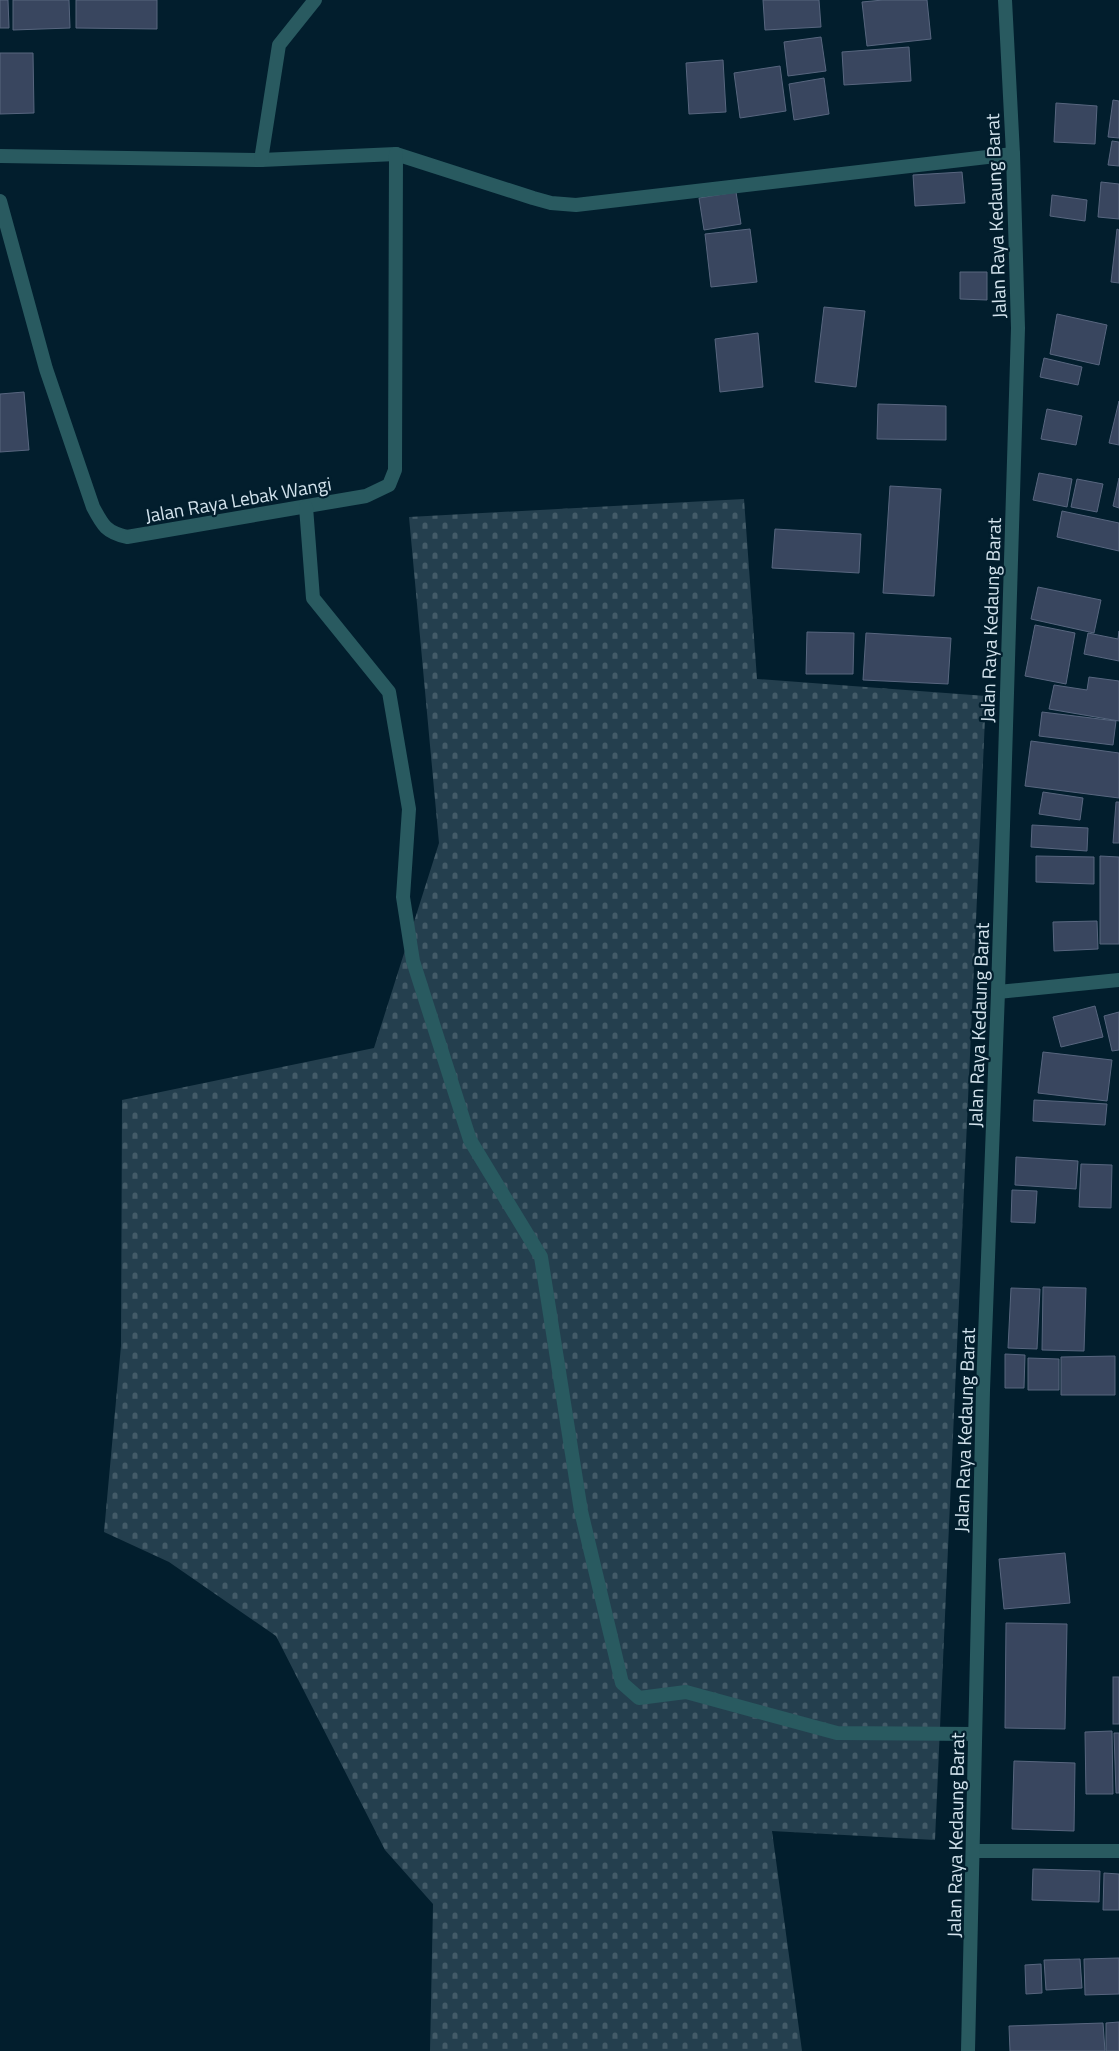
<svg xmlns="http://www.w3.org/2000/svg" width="1119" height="2051" viewBox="0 0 1119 2051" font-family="'Titillium Web',sans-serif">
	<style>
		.cemetery { fill: url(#cemetery-stones) }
		.building { fill: #39465f; stroke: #58667f }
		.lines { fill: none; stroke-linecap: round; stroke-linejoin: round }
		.minor { stroke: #295a60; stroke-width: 14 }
		.tertiary { stroke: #295a60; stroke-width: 14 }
		.labels { text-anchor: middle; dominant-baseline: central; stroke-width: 4.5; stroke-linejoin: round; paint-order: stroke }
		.street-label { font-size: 19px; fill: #d3e3ed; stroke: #021e2d }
	</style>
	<defs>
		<pattern id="cemetery-stones" width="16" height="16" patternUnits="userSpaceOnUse" patternTransform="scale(1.25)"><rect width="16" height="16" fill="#243f4e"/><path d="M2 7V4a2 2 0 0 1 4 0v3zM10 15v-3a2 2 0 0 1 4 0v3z" fill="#435b68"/></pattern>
	</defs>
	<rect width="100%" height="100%" fill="#021e2d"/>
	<polygon class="cemetery" points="744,499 757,679 986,696 935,1840 772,1831 802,2051 430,2051 433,1904 385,1850 276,1636 169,1562 104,1532 121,1346 122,1100 374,1048 439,843 409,517"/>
	<g class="building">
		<polygon points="0,0 8,0 9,28 0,28"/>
		<polygon points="13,0 69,0 70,28 13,30"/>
		<polygon points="76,0 157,0 157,29 76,28"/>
		<polygon points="763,0 819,0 821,27 765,30"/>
		<polygon points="883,0 927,0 931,39 867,46 862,2"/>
		<polygon points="821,37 826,71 788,76 784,42"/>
		<polygon points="909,47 911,81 844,85 842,52"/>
		<polygon points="0,53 33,53 34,113 0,114"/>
		<polygon points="723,60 726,112 689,114 686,63"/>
		<polygon points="780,66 786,111 740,118 734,73"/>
		<polygon points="824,78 829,114 794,120 789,84"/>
		<polygon points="1113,100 1119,101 1119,138 1108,137"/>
		<polygon points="1056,103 1097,106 1095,144 1054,142"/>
		<polygon points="1112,141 1119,142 1119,166 1108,165"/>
		<polygon points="962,172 965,203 915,206 913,175"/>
		<polygon points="1101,182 1119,184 1119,219 1098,217"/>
		<polygon points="736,192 741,224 704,230 699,198"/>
		<polygon points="1052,195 1087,200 1085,221 1050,216"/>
		<polygon points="750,229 757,282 711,287 705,234"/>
		<polygon points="1117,229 1119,230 1119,283 1111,282"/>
		<polygon points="960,272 987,272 987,300 960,299"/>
		<polygon points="824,307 865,311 856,387 815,382"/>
		<polygon points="1057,314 1107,325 1099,365 1050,354"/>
		<polygon points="758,333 763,387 720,392 715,339"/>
		<polygon points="1044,358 1082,367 1078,385 1040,377"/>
		<polygon points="24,392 29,450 0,452 0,394"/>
		<polygon points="1119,401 1119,445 1109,443"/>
		<polygon points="878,404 946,406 946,440 877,439"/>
		<polygon points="1047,409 1082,416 1076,445 1041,439"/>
		<polygon points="1039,473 1072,479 1067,507 1033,500"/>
		<polygon points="1119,478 1119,508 1113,506"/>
		<polygon points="1077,479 1103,484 1097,512 1071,507"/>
		<polygon points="890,486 941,489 934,596 883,593"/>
		<polygon points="1062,511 1119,523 1119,551 1057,537"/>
		<polygon points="775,529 861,534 859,573 772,568"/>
		<polygon points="1038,587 1101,600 1094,633 1031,619"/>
		<polygon points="1035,625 1075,633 1066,684 1025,676"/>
		<polygon points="1119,631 1119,661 1084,654 1088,633 1118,639"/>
		<polygon points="807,632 854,633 853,674 806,674"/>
		<polygon points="866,633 951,638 948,684 863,680"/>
		<polygon points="1089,677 1119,681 1119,721 1049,709 1054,685 1087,690"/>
		<polygon points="1042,712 1116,721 1113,745 1039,736"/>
		<polygon points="1031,741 1119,753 1119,798 1025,786"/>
		<polygon points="1043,792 1083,798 1080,820 1039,814"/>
		<polygon points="1116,802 1119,802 1119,843 1113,843"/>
		<polygon points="1032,825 1088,828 1087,851 1031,847"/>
		<polygon points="1036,856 1094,857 1094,884 1036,882"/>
		<polygon points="1100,856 1119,857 1119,944 1100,944"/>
		<polygon points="1097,921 1098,949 1054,951 1053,922"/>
		<polygon points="1095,1006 1103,1037 1061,1047 1053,1017"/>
		<polygon points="1119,1012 1119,1050 1112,1051 1104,1016"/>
		<polygon points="1043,1052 1112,1060 1107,1101 1038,1093"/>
		<polygon points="1034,1100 1107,1104 1105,1125 1033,1121"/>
		<polygon points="1016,1157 1078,1161 1076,1189 1015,1185"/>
		<polygon points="1081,1164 1112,1165 1111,1208 1079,1207"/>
		<polygon points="1012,1190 1037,1191 1035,1223 1011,1222"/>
		<polygon points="1043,1287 1086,1288 1084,1351 1042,1350"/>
		<polygon points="1011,1288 1040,1289 1037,1349 1008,1348"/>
		<polygon points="1005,1354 1025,1355 1024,1388 1005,1388"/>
		<polygon points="1115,1356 1115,1395 1061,1395 1061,1357"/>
		<polygon points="1028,1358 1059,1359 1059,1390 1028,1390"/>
		<polygon points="1065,1553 1070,1603 1004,1609 999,1559"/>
		<polygon points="1006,1623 1067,1624 1065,1729 1005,1728"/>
		<rect x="1113" y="1677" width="6" height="47"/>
		<polygon points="1112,1731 1113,1794 1086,1794 1085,1732"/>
		<polygon points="1114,1733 1119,1733 1119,1793 1116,1793"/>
		<polygon points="1014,1761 1075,1763 1074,1831 1012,1829"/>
		<polygon points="1033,1869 1100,1871 1099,1902 1032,1900"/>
		<polygon points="1104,1873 1119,1874 1119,1910 1103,1910"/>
		<polygon points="1119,1958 1119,1994 1085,1995 1084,1959"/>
		<polygon points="1080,1959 1082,1988 1046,1990 1044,1960"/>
		<polygon points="1041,1964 1042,1993 1026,1994 1025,1965"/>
		<polygon points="1119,2022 1119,2051 1106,2051 1106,2023"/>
		<polygon points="1103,2023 1105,2051 1010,2051 1009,2026"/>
	</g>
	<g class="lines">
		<g class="minor">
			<polyline points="0,156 261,160 396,154 533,198 551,203 576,205 1013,154"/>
			<polyline points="261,160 279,45 315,0"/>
			<path d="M0,201L46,369L93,507C103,526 106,532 127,537L366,496L389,485L395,470L396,154"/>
			<polyline points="306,507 313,598 389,692 409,809 403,897 413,961 470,1140 541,1257 581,1511 622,1683 639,1698 686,1692 837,1733 975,1734"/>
			<polyline points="998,992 1119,980"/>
			<polyline points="974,1851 1119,1851"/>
		</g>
		<polyline class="tertiary" points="968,2051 983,1390 998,992 1018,328 1013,154 1005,0"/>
	</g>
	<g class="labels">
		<g class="street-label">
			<text transform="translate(995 216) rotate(-92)">Jalan Raya Kedaung Barat</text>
			<text transform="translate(238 499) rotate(-10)">Jalan Raya Lebak Wangi</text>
			<text transform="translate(990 620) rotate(-88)">Jalan Raya Kedaung Barat</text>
			<text transform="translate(978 1025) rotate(-88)">Jalan Raya Kedaung Barat</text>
			<text transform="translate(964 1430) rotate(-88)">Jalan Raya Kedaung Barat</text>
			<text transform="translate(955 1835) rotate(-89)">Jalan Raya Kedaung Barat</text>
		</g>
	</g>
</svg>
